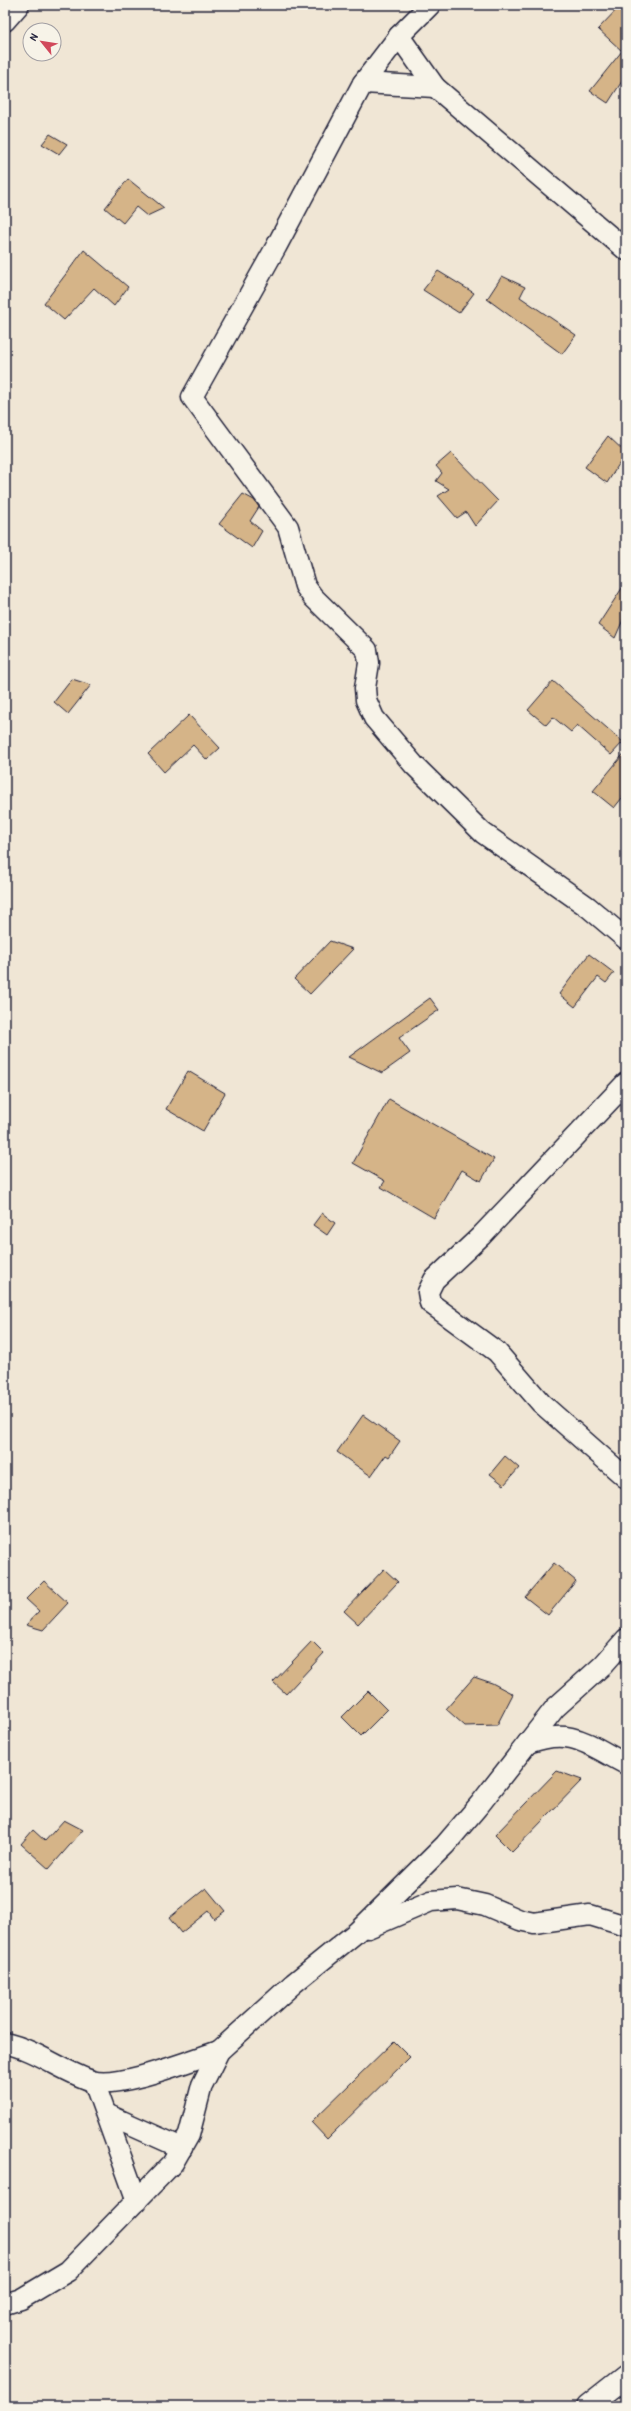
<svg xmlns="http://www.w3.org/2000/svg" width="631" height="2411" viewBox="0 0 631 2411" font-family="'Patrick Hand',sans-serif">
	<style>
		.building { fill: #d5b488; stroke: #22223b }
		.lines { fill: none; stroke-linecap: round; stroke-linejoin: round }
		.street-casing { stroke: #22223b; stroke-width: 23 }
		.secondary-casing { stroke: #22223b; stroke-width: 25 }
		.street { stroke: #f7f3e8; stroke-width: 20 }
		.secondary { stroke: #f7f3e8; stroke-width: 22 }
	</style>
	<rect width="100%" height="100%" fill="#f0e6d5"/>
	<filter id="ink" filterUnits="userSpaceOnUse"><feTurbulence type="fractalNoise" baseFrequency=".025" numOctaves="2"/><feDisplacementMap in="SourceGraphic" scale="8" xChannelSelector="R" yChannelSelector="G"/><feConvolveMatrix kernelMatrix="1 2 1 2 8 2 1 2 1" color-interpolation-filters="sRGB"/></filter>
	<g filter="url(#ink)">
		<g class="building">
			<polygon points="621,5 626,5 626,75 608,103 590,91 622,51 598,29"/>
			<polygon points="50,134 67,144 59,154 42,144"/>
			<polygon points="128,179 164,208 147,216 136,207 123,223 105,208"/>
			<polygon points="84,250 128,287 114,306 94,288 64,320 44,303"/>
			<polygon points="438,271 474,293 459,313 423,290"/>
			<polygon points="502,276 525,287 520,297 576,335 562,354 487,299"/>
			<polygon points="608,436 626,453 607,483 585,467"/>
			<polygon points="451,453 498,501 475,526 466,512 457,518 438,496 449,489 436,481 442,473 436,466"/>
			<polygon points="243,494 254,500 259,507 250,521 262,531 252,548 219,524"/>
			<polygon points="626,582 626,613 615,638 598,625"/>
			<polygon points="72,679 91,685 68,714 54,702"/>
			<polygon points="553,681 623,742 611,755 577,725 571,732 553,717 546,725 528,710"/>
			<polygon points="189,715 220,748 207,760 193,745 164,772 148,754"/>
			<polygon points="626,751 626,793 614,808 593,791"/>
			<polygon points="330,941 353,949 310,994 294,979"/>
			<polygon points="589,954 614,973 606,983 598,977 575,1007 559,994"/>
			<polygon points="430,998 439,1010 399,1038 410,1053 382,1073 349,1057"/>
			<polygon points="188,1071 225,1093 203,1131 166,1109"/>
			<polygon points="389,1099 494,1159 481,1181 462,1170 434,1218 381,1187 385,1181 353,1163"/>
			<polygon points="322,1213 335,1223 327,1235 313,1225"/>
			<polygon points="363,1415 400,1441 389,1457 386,1455 371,1476 337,1452"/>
			<polygon points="505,1456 519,1468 504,1485 490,1474"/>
			<polygon points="554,1563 576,1581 548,1615 525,1597"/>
			<polygon points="384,1569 398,1582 358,1624 344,1611"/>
			<polygon points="44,1581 68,1603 43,1630 26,1625 39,1611 26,1599"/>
			<polygon points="312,1641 324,1653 286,1694 273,1682"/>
			<polygon points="474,1677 492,1683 513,1694 497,1725 465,1726 446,1709"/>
			<polygon points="368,1691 387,1710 361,1736 342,1717"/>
			<polygon points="557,1771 582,1780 512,1852 495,1835"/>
			<polygon points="64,1820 83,1830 49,1869 21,1844 33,1830 45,1841"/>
			<polygon points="206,1888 225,1911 214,1919 208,1911 181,1933 169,1918"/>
			<polygon points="394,2041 410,2057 327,2139 311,2122"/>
		</g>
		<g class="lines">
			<g class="street-casing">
				<g id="street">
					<polyline points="430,5 399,36 363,83 276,247 192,397 288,527 305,586 313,597 367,650 369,663 365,688 366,700 374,718 414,765 483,833 588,907 626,939"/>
					<polyline points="5,21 19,5"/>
					<polyline points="399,36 435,87 626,250"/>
					<polyline points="363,83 435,87"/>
					<polyline points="626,1083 481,1236 434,1280 428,1292 430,1303 497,1352 541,1403 626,1478"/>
					<path d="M528,1743C572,1727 587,1744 626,1764"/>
					<polyline points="368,1928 431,1901 457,1899 485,1905 520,1920 534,1923 590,1915 626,1926"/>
					<path d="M5,2043C36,2050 62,2071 92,2081C119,2089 191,2060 219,2051"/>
					<polyline points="94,2082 137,2201"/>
					<polyline points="106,2114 182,2148"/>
					<polyline points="5,2304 21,2299 68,2271 173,2163 189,2135 202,2085 219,2051 294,1983 357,1932 445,1845 480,1804 555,1708 603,1665 626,1639"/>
				</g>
			</g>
			<g class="secondary-casing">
				<polyline id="secondary" points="588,2406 626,2376"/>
			</g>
			<use href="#street" class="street"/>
			<use href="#secondary" class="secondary"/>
		</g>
	</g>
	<rect width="631" height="2411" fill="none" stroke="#f7f3e8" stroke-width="20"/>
	<rect x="10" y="10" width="611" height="2391" fill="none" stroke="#22223b" stroke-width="1.5" filter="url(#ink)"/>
	<g transform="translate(42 42) rotate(300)"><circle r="19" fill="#f7f3e8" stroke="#a29fa3"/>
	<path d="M0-3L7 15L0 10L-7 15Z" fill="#d1495b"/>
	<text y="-6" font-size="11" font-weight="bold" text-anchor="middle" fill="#22223b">N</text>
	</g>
</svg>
